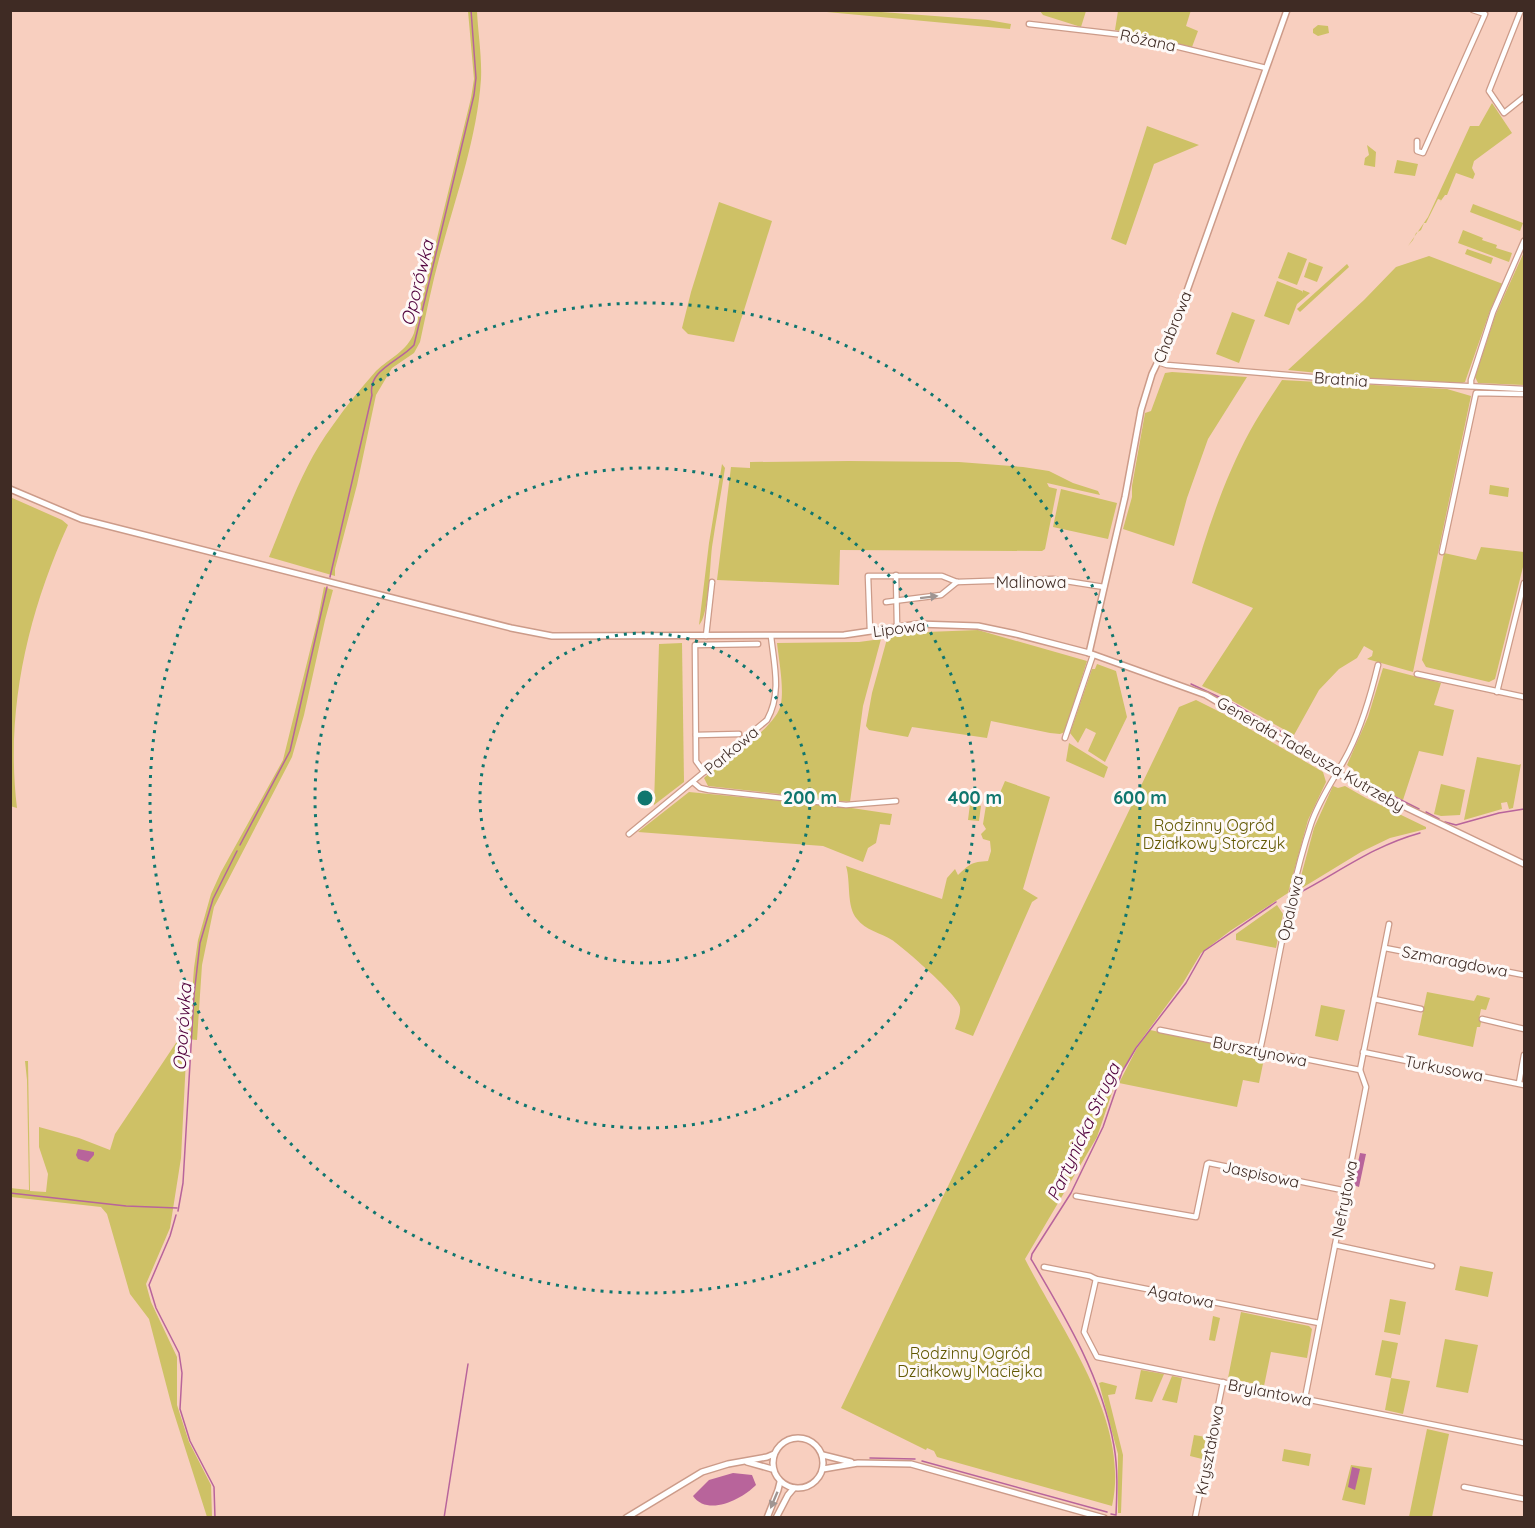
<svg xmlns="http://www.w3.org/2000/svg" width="1535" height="1528" viewBox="0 0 1535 1528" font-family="Quicksand,sans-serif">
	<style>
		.green { fill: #cec166 }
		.water { fill: #b8649b }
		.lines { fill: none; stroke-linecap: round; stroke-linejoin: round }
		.stream { stroke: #b8649b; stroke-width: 1.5 }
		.minor-casing { stroke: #cc9b89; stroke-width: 7 }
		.tertiary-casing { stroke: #cc9b89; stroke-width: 8 }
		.minor { stroke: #fff; stroke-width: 4.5 }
		.tertiary { stroke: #fff; stroke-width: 5 }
		.oneway { fill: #9f9592 }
		.ring { fill: none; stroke: #0f766e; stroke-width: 3; stroke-dasharray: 3 6 }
		.labels { text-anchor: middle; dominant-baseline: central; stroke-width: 6; stroke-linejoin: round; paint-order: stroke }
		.street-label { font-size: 16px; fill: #3f2b24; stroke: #fef9f7 }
		.park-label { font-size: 16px; fill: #625802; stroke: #fef9f7 }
		.water-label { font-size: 18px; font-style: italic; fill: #50003c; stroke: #fef9f7 }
		.centre { fill: #0f766e; stroke: #fef9f7; stroke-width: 3 }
		.ring-label { font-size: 18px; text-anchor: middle; font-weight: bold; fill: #0f766e; stroke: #fef9f7; stroke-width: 6; stroke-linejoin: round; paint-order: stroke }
	</style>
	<rect width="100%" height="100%" fill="#f8cfbf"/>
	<g class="green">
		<polygon points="1191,10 1186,26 1198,31 1192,47 1115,30 1118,11"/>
		<path d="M468,11H477C478,33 482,56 481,79C477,137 457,193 442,248C433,279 427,310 420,342L414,353L392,368L376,395L357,485L335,569V576L269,557C288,511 303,465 333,425C346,406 361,388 376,371C390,358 407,351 414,333L471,98L474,79Z"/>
		<polygon points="816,11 868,11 988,20 1011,24 1010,29"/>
		<polygon points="1040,11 1040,10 1086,11 1081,27 1043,15"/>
		<polygon points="1318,25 1328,26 1329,33 1318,36 1313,33 1313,29"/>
		<polygon points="1492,103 1512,133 1474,161 1472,168 1475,174 1473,179 1456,173 1447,195 1445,195 1440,202 1441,200 1438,199 1426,223 1424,223 1421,230 1416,233 1413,240 1408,246 1428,217 1470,126 1479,126"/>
		<polygon points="1147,126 1199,145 1154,164 1126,245 1111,239"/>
		<polygon points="1367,145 1376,152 1375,167 1364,165 1365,158 1369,155"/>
		<polygon points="1397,160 1418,164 1415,176 1394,173"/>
		<polygon points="719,202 772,221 734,342 688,334 682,328 691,292"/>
		<polygon points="1473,204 1523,223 1520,231 1470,212"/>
		<polygon points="1463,230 1483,238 1482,240 1497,245 1496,248 1512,253 1509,262 1458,243"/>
		<polygon points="1467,249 1493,258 1491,264 1465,254"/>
		<polygon points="1288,252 1307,259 1297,285 1278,278"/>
		<polygon points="1524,252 1524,385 1478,383 1475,377 1495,316"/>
		<polygon points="1429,256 1503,284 1491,308 1465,382 1462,383 1379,379 1288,370 1364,300 1396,267"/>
		<polygon points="1309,262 1323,267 1317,282 1304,277"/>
		<polygon points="1347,264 1349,267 1300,312 1297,309"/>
		<polygon points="1277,281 1302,291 1302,293 1303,290 1310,293 1297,304 1289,325 1264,316"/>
		<polygon points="1232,312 1255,320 1239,363 1216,354"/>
		<polygon points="1172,372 1247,377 1208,439 1187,498 1174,546 1123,529 1132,497 1132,486 1145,413 1151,411 1165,373"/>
		<path d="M1282,380L1447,389L1471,396L1413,672L1367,659L1372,656L1373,651L1364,646L1357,658L1339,669L1319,690L1294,735L1220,694L1202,686L1253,608L1192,583C1207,531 1224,479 1250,431C1260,413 1271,397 1282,380Z"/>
		<polygon points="849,461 959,462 1023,467 1049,471 1073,483 1098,491 1100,495 1047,483 1049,487 1057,489 1045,549 1042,551 840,550 839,585 717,580 731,467 750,468 750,462"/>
		<path d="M722,464L725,468C721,494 716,520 712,547C710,562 709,616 699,625L709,543Z"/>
		<polygon points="1490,485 1509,488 1508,497 1489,494"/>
		<polygon points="1061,489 1117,503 1108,539 1053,527"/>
		<path d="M10,497L62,520L68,525C28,613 5,710 17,808L10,806Z"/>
		<polygon points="1481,547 1524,552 1524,563 1495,679 1489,682 1426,667 1422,660 1444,553 1476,560"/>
		<polygon points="324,587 333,590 325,620 304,715 292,757 214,907 202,965 197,1040 187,1039 181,1158 170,1228 146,1284 151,1302 177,1357 177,1405 189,1442 211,1485 212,1517 207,1517 172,1407 149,1319 130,1294 107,1214 101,1207 11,1197 10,1188 29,1190 27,1080 25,1061 28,1061 30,1191 46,1192 48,1174 39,1147 39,1127 79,1138 110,1150 115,1134 190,1022 194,968 198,940 211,894 221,872 283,760 318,618"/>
		<polygon points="978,630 1087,661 1065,732 1060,734 1050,733 991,721 987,738 912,727 908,737 869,730 866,726 872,693 887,639 901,633"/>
		<path d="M881,639L863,706L850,802L708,786L704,778C723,762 777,727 781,704C784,687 779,661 777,643L859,642Z"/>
		<polygon points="682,643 684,782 654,805 659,644"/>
		<polygon points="1097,664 1116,671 1127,717 1105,762 1088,751 1096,733 1086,728 1078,743 1070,733 1092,669 1095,669"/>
		<polygon points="1383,668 1441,683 1434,705 1454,710 1443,756 1419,751 1403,800 1356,777 1354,770 1347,765 1368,717"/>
		<path d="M1196,700L1224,714L1323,772L1326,782L1308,820L1288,893L1230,931L1201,953L1183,983L1136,1047L1125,1066L1115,1084L1097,1137L1025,1259C1061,1330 1131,1421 1112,1506L937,1457L934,1451L927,1448L926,1450L841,1408L1179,707Z"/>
		<polygon points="1069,743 1108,767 1104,778 1066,761"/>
		<polygon points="1477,757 1519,765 1521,764 1513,808 1509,809 1507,802 1501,803 1502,809 1464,820"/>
		<path d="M1005,781L1050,797L1023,889L1038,898L1032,902L973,1036L955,1029C957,1023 961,1014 960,1007C959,996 904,948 892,940C881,933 865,930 857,919C846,906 851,882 846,866L942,899L947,878L955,869L958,875C970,864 971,862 988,861L991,851L990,841L983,839L981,834L986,829L983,824L988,793L999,795Z"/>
		<polygon points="1441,784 1465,790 1460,815 1441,816 1434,814"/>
		<polygon points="1333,786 1338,788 1345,786 1366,798 1426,827 1426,829 1390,838 1361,852 1297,891 1314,828"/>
		<polygon points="689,792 845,807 892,814 890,825 880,824 876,843 868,848 863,862 823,846 638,832"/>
		<polygon points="970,804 981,806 979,821 968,820"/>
		<polygon points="1277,905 1283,914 1276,948 1236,940 1236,934"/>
		<polygon points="1427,992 1474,1001 1477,995 1490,998 1486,1010 1481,1009 1479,1019 1481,1022 1480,1027 1477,1027 1473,1047 1418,1035"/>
		<polygon points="1321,1005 1345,1010 1338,1041 1315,1036"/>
		<polygon points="1150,1030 1265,1054 1259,1083 1243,1080 1237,1107 1119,1083 1137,1048"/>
		<polygon points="1460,1266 1493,1272 1488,1297 1455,1290"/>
		<polygon points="1390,1299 1406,1302 1400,1335 1384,1332"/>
		<polygon points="1241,1312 1309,1326 1312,1329 1307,1358 1271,1352 1264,1386 1228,1378"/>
		<polygon points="1213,1316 1220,1318 1215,1341 1209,1340"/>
		<polygon points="1445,1339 1478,1345 1468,1393 1436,1387"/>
		<polygon points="1382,1340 1398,1343 1391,1378 1410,1381 1403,1414 1385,1410 1391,1378 1375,1375"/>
		<polygon points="1141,1370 1164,1374 1152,1402 1135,1399"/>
		<polygon points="1172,1376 1182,1378 1177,1403 1162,1400"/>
		<polygon points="1102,1382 1117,1386 1115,1394 1108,1395 1123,1455 1121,1513 1118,1513 1118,1454 1099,1383"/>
		<polygon points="1427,1429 1449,1434 1432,1517 1409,1517"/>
		<polygon points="1194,1435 1206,1437 1202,1459 1190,1456"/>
		<polygon points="1284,1449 1311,1454 1309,1466 1282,1461"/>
		<polygon points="1351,1465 1372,1468 1365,1505 1342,1500"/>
	</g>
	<g class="water">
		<polygon points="78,1149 94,1152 94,1155 88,1162 78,1159 76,1155"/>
		<polygon points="1360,1153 1366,1154 1359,1187 1353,1185"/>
		<polygon points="1352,1467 1360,1469 1355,1490 1348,1487"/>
		<path d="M733,1473L752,1475L756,1485C742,1499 708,1517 693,1496L709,1480Z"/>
	</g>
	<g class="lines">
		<g class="stream">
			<path d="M330,577L372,395C367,370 400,361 414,345L474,95L476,78L471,10"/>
			<polyline points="1191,684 1236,705 1290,737"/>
			<polyline points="1298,742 1323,758"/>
			<polyline points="1355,777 1419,809"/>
			<polyline points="1426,812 1439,819"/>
			<polyline points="1445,822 1456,825 1499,813 1524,809"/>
			<polyline points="240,845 290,751 327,587"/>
			<path d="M1299,893C1341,871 1373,846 1420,833"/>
			<polyline points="10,1193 126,1206 177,1208"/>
			<polyline points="178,1211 183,1183 194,995 200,943 213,899 237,851"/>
			<polyline points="176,1215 170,1236 149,1285 156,1308 179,1353 182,1373 180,1409 190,1441 214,1487 215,1518"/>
			<polyline points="870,1458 915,1459"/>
			<polyline points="922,1461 1107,1512"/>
			<path d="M1111,1514L1116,1515C1117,1492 1118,1469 1114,1446C1102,1378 1066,1318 1031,1259L1032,1254L1071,1193L1103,1127L1122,1072L1136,1048L1186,983L1204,951L1276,902"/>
			<polyline points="444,1518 468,1364"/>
		</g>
		<g class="minor-casing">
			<g id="minor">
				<polyline points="1521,10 1489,91 1504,113 1524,97"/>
				<polyline points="1029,24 1133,36 1266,68"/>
				<polyline points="1417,141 1417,151 1423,153 1485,14 1473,10"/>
				<polyline points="1158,362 1167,365 1346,380 1524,389"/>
				<polyline points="1471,386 1471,380 1493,312 1524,241"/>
				<polyline points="1442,552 1476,393 1524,394"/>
				<polyline points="896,575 897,626"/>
				<polyline points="886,602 941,595 957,582"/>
				<polyline points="870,631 868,576 942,576 957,582 1053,579 1104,587"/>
				<polyline points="706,636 712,582"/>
				<polyline points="1417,674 1524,697"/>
				<polyline points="1497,692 1524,583"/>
				<polyline points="696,735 739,734"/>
				<polyline points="1065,738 1093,655"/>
				<polyline points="704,772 696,761 695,645 758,644"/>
				<polyline points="693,782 700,788 709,790 846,805 896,801"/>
				<path d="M629,834L767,720C782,693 774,665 771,636"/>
				<polyline points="1385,948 1524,975"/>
				<polyline points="1374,999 1421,1009"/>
				<polyline points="1482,1019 1524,1029"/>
				<polyline points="1160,1030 1360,1070"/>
				<path d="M1260,1050C1277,975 1287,897 1311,824C1320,797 1337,775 1349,751C1363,723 1371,694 1378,665"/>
				<polyline points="1363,1052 1524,1085"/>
				<polyline points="1519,1083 1524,1055"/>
				<polyline points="1076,1196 1196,1217 1207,1164 1209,1163 1347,1191"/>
				<polyline points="1335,1245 1432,1266"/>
				<polyline points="1044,1267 1090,1276 1096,1279 1319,1323"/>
				<polyline points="1096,1279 1084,1332 1097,1357 1524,1443"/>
				<polyline points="1305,1398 1366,1087 1360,1070 1361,1065 1389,924"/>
				<polyline points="1464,1487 1524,1499"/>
				<polyline points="1195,1518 1223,1382"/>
			</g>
		</g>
		<g class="tertiary-casing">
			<g id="tertiary">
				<polyline points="10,489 81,519 511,628 552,636 844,635 918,624 978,626 1016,634 1089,653 1206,695 1355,783 1524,864"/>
				<polyline points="1089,653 1125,497 1141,410 1152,374 1173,330 1287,10"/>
				<circle cx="798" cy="1463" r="25"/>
				<polyline points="823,1455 851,1462"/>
				<polyline points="747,1462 772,1469"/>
				<polyline points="823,1469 858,1463 911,1464 1104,1518"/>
				<polyline points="626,1518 702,1472 728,1464 767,1457 774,1454"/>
				<polyline points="767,1518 778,1490 780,1482"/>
				<polyline points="776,1518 788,1495 794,1488"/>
			</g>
		</g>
		<use href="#minor" class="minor"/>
		<use href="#tertiary" class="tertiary"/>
	</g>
	<defs><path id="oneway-solid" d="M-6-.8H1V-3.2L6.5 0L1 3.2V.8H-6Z" transform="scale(1.5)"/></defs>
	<g class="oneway">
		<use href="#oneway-solid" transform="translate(929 597) rotate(-7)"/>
		<use href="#oneway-solid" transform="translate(774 1500) rotate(113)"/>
	</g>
	<g class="ring">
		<circle cx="645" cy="798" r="165"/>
		<circle cx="645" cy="798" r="330"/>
		<circle cx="645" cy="798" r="495"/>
	</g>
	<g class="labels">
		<g class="street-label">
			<text transform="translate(1148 40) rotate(12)">Różana</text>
			<text transform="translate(1172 327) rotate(-68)">Chabrowa</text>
			<text transform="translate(1341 379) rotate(4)">Bratnia</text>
			<text x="1031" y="582">Malinowa</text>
			<text transform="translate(899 628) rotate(-7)">Lipowa</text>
			<text transform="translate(731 750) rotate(-40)">Parkowa</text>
			<text transform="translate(1311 754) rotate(30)">Generała Tadeusza Kutrzeby</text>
			<text transform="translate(1290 908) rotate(-77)">Opalowa</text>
			<text transform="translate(1455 961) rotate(11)">Szmaragdowa</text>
			<text transform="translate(1260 1051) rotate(12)">Bursztynowa</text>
			<text transform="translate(1444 1068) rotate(11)">Turkusowa</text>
			<text transform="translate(1261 1174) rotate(12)">Jaspisowa</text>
			<text transform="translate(1344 1199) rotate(-79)">Nefrytowa</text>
			<text transform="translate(1181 1296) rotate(11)">Agatowa</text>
			<text transform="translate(1270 1392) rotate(11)">Brylantowa</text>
			<text transform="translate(1209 1450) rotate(-79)">Kryształowa</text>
		</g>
		<g class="park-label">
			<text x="1214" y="825">Rodzinny Ogród<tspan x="1214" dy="18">Działkowy Storczyk</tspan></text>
			<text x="970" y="1353">Rodzinny Ogród<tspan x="970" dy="18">Działkowy Maciejka</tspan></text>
		</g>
		<g class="water-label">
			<text transform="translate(417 283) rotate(-76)">Oporówka</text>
			<text transform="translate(182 1027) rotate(-86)">Oporówka</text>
			<text transform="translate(1083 1132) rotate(-65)">Partynicka Struga</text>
		</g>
	</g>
	<circle cx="645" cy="798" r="9" class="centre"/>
	<g class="ring-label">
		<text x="810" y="804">200 m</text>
		<text x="975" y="804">400 m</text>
		<text x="1140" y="804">600 m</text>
	</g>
	<rect width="1535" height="1528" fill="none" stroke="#3f2b24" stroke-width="24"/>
</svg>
